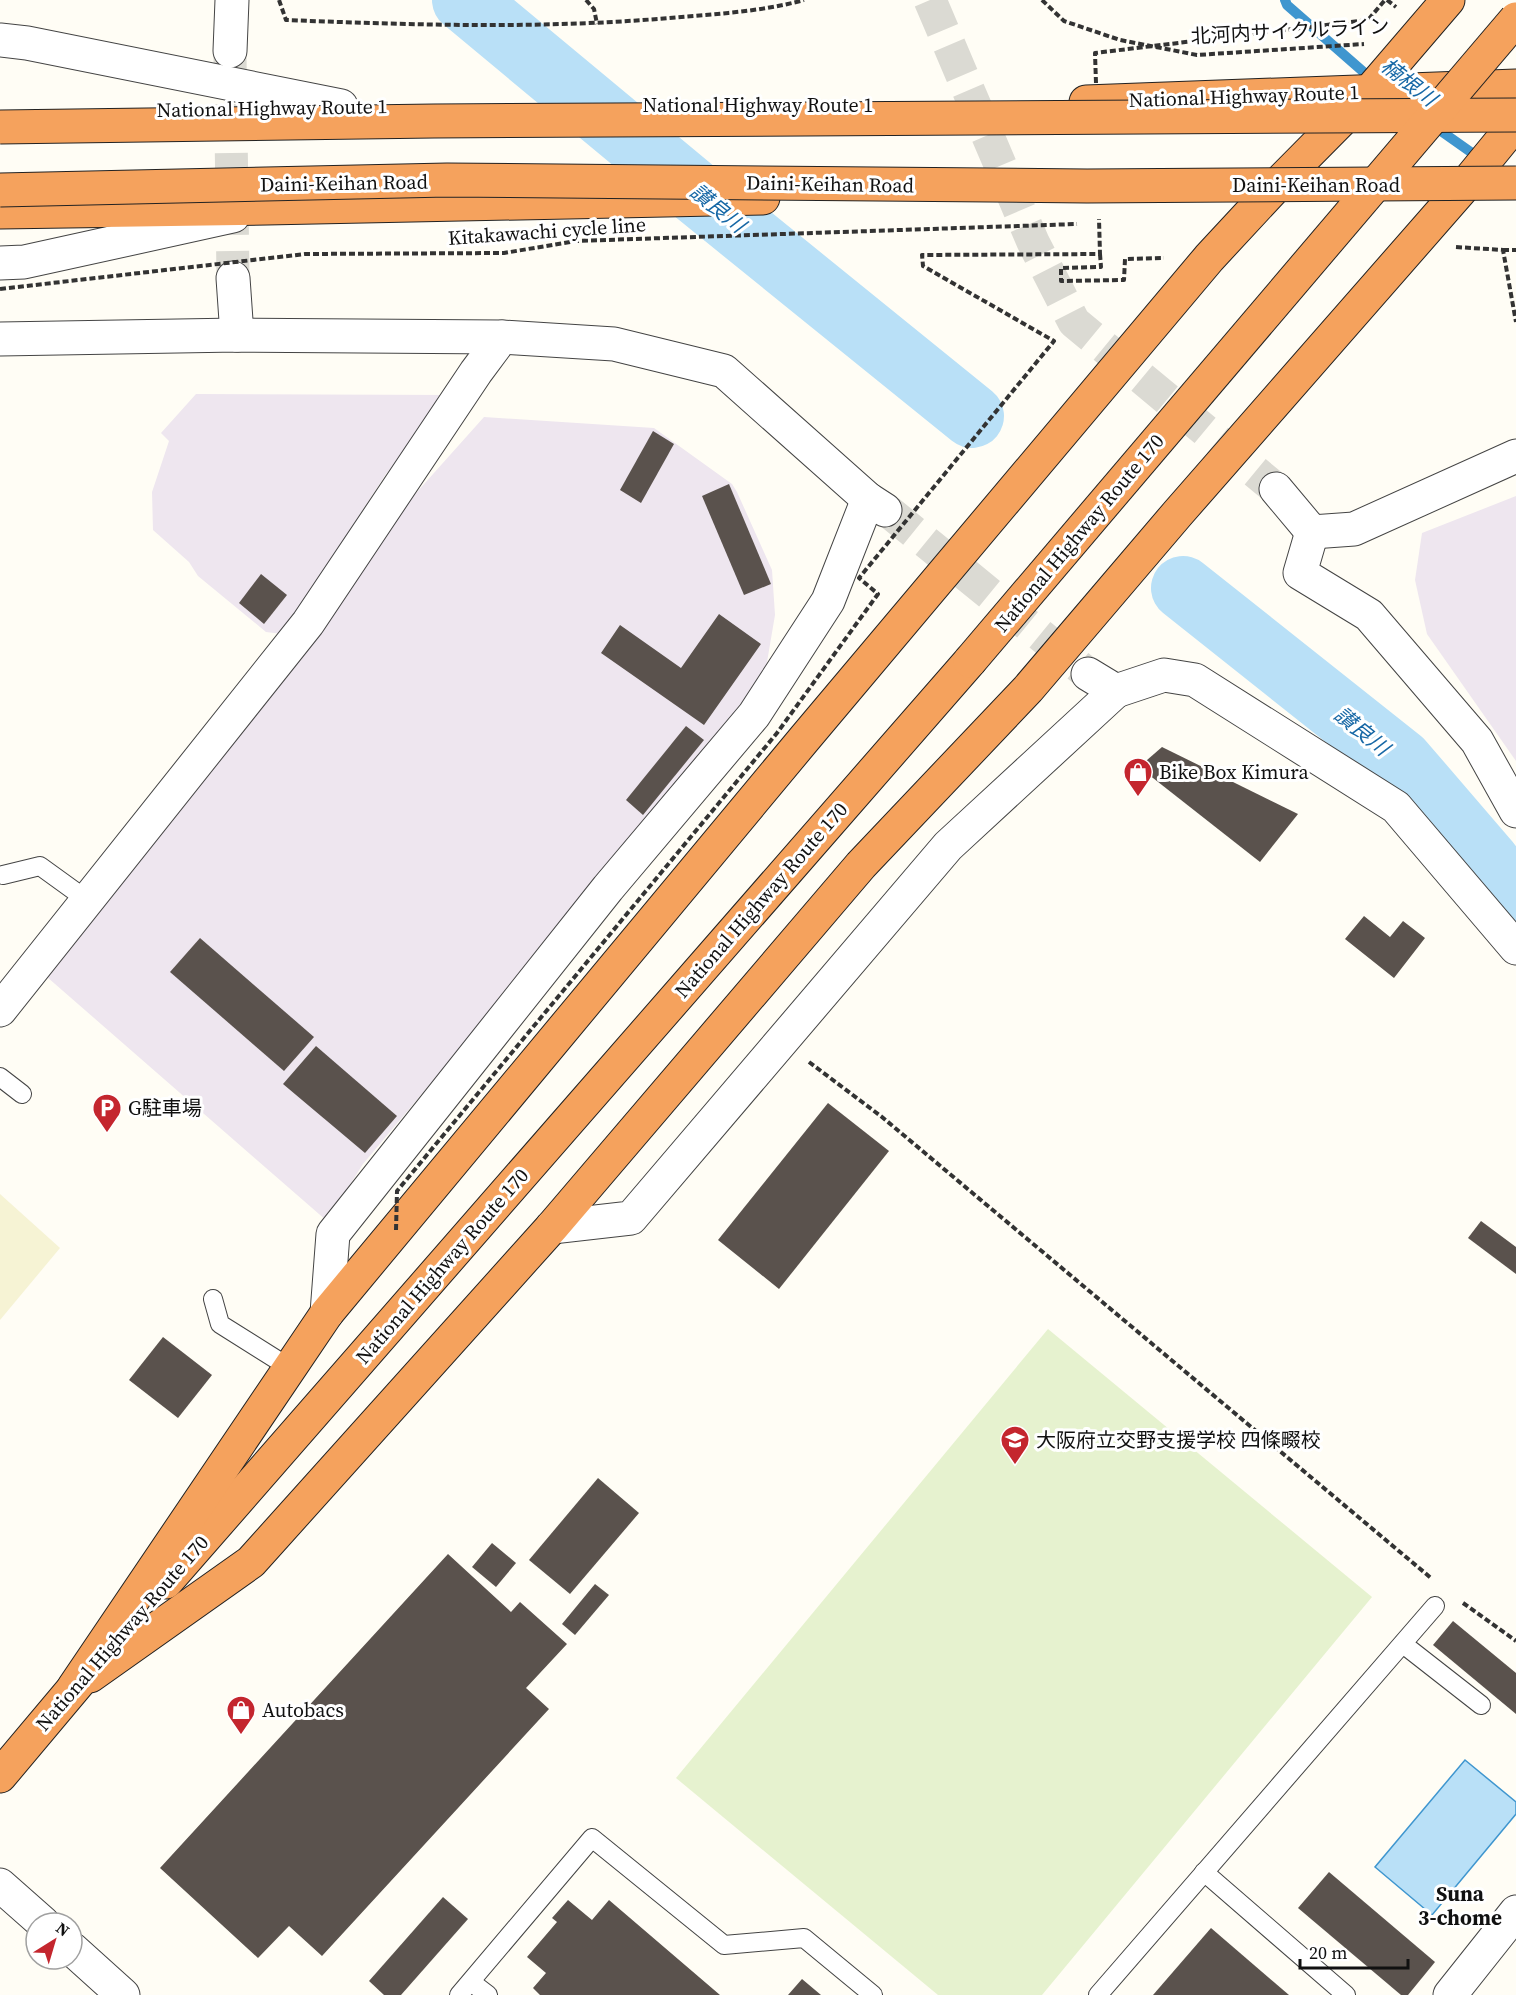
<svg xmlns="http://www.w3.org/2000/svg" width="1516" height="1995" viewBox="0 0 1516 1995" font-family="'Source Serif 4','Noto Sans JP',serif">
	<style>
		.industrial { fill: #eee6ef }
		.farmland { fill: #f6f3d4 }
		.pitch { fill: #e6f2cf }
		.water { fill: #b9e0f7; stroke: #3f96cf; stroke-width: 1.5 }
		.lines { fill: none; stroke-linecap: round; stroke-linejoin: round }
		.stream { stroke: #3f96cf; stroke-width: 10 }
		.river { stroke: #b9e0f7; stroke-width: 64 }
		.building { fill: #5a524d }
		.street-tunnel { stroke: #dbdad3; stroke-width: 33; stroke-dasharray: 33 16; stroke-linecap: butt }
		.lane-casing { stroke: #444; stroke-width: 20 }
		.street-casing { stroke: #444; stroke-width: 35 }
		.highway-casing { stroke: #222; stroke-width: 35 }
		.path { stroke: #333; stroke-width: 4; stroke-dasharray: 6 3; stroke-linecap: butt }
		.lane { stroke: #fff; stroke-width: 18 }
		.street { stroke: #fff; stroke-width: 33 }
		.highway { stroke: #f5a25d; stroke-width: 33 }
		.highway-bridge-casing { stroke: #222; stroke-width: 35; stroke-linecap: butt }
		.path-bridge { stroke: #333; stroke-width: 4; stroke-dasharray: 6 3; stroke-linecap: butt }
		.highway-bridge { stroke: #f5a25d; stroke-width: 33 }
		.labels { text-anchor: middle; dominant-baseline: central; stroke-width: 6; stroke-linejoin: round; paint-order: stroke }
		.street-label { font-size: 20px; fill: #111; stroke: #fff }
		.poi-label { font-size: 20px; fill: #111; stroke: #fff; text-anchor: start }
		.water-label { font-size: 21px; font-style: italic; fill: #1768a6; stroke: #fff }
		.neighbourhood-label { font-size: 21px; font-weight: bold; fill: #111; stroke: #fff }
	</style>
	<rect width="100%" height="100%" fill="#fffdf5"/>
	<g class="industrial">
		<polygon points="196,394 451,395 386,474 344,539 328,578 282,634 266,632 198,576 189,562 153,530 152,492 169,441 161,433"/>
		<polygon points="484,417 654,428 732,484 737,492 772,570 775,615 766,668 746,708 363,1164 327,1221 47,977 346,589 366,549"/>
		<polygon points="1516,496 1516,761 1427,634 1415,580 1422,533"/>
	</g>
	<polygon class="farmland" points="0,1194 60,1248 0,1320"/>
	<polygon class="pitch" points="1048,1329 1372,1597 1042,1995 938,1995 676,1778"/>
	<polygon class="water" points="1465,1760 1516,1802 1516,1814 1432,1915 1375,1867"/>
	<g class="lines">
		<g class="stream">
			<polyline points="1285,0 1287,5 1375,82"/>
			<polyline points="1431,124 1482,160"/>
		</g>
		<g class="river">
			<polyline points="464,0 694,191 972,416"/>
			<polyline points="1183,588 1401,761 1487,861 1516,898"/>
		</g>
	</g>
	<g class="building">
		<polygon points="653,431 674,444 641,503 620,490"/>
		<polygon points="729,484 771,584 744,595 702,496"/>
		<polygon points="261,574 287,595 264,624 239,603"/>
		<polygon points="719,614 761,644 704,725 601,653 620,625 681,668"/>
		<polygon points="686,726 704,740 643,815 626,800"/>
		<polygon points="1162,747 1298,814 1260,862 1139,767"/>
		<polygon points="1364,916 1390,937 1403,921 1425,938 1394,978 1345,939"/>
		<polygon points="200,938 314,1037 284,1071 170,972"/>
		<polygon points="316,1046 397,1116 365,1153 283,1084"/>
		<polygon points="828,1103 889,1151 779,1289 718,1240"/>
		<polygon points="1481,1221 1516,1247 1516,1274 1468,1238"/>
		<polygon points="163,1337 212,1375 178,1418 129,1380"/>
		<polygon points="598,1478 639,1513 570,1594 529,1560"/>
		<polygon points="492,1543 516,1563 496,1587 472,1567"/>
		<polygon points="448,1554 511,1612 520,1602 567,1644 526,1688 549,1709 322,1956 289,1926 258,1958 160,1868"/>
		<polygon points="595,1584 609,1595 575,1635 562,1624"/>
		<polygon points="1453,1621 1516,1673 1516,1714 1433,1645"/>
		<polygon points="1329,1872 1435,1962 1408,1995 1401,1995 1298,1908"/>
		<polygon points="443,1897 468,1919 401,1995 384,1995 369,1981"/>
		<polygon points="568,1900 592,1920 609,1900 720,1995 540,1995 533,1988 546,1973 527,1957 557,1922 552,1918"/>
		<polygon points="1211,1928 1289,1995 1153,1995"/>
		<polygon points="802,1979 821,1995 788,1995"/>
	</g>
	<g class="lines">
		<g class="street-tunnel">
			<polyline points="930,0 1033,242 1074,322 1276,489"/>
			<polyline points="230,55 233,278"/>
			<polyline points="888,511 1088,674"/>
		</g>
		<g class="lane-casing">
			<g id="lane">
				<polyline points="3,875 40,866 87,900"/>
				<polyline points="0,1077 22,1094"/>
				<polyline points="213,1299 220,1324 290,1368"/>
				<polyline points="1403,1644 1481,1705"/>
				<polyline points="1204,1872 1346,1995"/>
				<polyline points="471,1982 488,1995"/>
				<polyline points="459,1995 592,1838 724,1945 804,1938 873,1995"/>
				<polyline points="1098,1995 1435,1606"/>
			</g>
		</g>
		<g class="street-casing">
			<g id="street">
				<polyline points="0,40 27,43 341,106"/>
				<polyline points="230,51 232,0"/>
				<polyline points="0,263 24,262 233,216"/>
				<polyline points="233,278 237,335"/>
				<polyline points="0,339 237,335 502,337 614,344 724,371 868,499 885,510"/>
				<polyline points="1276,489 1312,532 1354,529 1516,456"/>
				<polyline points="1312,532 1300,573 1369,615 1477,741 1516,811"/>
				<polyline points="1088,674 1116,691 1164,675 1195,680 1396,807 1516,948"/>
				<polyline points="0,1010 308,623 476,372 502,337"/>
				<polyline points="552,1227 631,1218 948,846 1116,691"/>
				<polyline points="327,1313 333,1234 608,888 754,715 828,601 868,499"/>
				<polyline points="0,1885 43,1923"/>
				<polyline points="72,1949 123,1995"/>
				<polyline points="1450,1995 1516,1912"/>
			</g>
		</g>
		<g class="highway-casing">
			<g id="highway">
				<polyline points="1086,102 1516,86"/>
				<polyline points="0,212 267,208 763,198"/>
				<polyline points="166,1582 970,661"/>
				<polyline points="90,1676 251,1562 552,1227 861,865 1028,689 1178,513 1466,184 1516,123"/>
				<polyline points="74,1687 327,1313 805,738 1209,258 1274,188 1370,91 1448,0"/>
				<polyline points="0,1776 89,1670"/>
			</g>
		</g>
		<g class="path">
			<path d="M279,0L286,20C414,25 541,29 669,18C714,14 760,12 804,0"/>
			<polyline points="586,0 594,9 597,24"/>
			<polyline points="1042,0 1064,21 1120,40 1197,55 1364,44"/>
			<polyline points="1387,0 1396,7"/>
			<polyline points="1456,247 1503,250 1516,322"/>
			<polyline points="1503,250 1516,250"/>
			<polyline points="1100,254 1101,267 1061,268 1061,281 1124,280 1125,259 1164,258"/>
			<polyline points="809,1062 882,1117 1431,1578"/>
			<polyline points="1463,1603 1516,1641"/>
		</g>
		<use href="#lane" class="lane"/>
		<use href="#street" class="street"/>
		<use href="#highway" class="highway"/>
		<g class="highway-bridge-casing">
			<g id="highway-bridge">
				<polyline points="0,127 434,121 1516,115"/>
				<polyline points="0,190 447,180 1087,186 1516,183"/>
				<polyline points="970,661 1516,19"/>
			</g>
		</g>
		<g class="path-bridge">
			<polyline points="1096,83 1095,53 1368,20 1385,0"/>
			<polyline points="0,289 305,254 504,253 576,241 1077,224"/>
			<polyline points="396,1230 397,1191 777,733 878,594 859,578 1054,341 923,266 922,255 1100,254 1099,219"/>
		</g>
		<use href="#highway-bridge" class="highway-bridge"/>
	</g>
	<defs>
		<g id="shop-pin" transform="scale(1.5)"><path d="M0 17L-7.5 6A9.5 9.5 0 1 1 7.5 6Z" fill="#c4262e" stroke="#fff"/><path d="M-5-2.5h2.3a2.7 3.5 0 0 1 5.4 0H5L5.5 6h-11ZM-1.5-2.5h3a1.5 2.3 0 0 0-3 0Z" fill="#fff"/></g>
		<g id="parking-pin" transform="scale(1.5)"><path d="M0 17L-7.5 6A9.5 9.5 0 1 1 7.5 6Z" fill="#c4262e" stroke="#fff"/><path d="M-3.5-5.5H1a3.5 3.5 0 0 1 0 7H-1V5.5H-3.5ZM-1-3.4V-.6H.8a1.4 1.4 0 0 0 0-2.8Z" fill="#fff"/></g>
		<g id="school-pin" transform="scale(1.5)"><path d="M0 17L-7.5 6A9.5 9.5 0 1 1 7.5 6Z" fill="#c4262e" stroke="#fff"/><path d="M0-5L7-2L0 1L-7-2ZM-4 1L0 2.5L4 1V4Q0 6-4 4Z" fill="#fff"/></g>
	</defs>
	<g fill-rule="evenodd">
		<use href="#shop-pin" x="1138" y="772"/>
		<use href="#parking-pin" x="107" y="1108"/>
		<use href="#school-pin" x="1015" y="1440"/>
		<use href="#shop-pin" x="241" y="1710"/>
	</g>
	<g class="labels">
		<g class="street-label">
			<text transform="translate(1290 31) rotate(-3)">北河内サイクルライン</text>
			<text transform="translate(1244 96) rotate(-2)">National Highway Route 1</text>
			<text x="758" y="105">National Highway Route 1</text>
			<text transform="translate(272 108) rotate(-1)">National Highway Route 1</text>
			<text transform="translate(344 183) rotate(-1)">Daini-Keihan Road</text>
			<text transform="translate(830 184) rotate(1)">Daini-Keihan Road</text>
			<text x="1316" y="185">Daini-Keihan Road</text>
			<text transform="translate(547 231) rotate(-4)">Kitakawachi cycle line</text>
			<text transform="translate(1079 533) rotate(-50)">National Highway Route 170</text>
			<text transform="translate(761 900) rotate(-49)">National Highway Route 170</text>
			<text transform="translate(442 1266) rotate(-49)">National Highway Route 170</text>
			<text transform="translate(122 1633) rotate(-49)">National Highway Route 170</text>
		</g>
		<g class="poi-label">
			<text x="1159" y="772">Bike Box Kimura</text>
			<text x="128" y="1108">G駐車場</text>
			<text x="1036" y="1440">大阪府立交野支援学校 四條畷校</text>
			<text x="262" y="1710">Autobacs</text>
		</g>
		<g class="water-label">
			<text transform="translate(1409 82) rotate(38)">楠根川</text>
			<text transform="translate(718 208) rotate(39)">讃良川</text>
			<text transform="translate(1362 731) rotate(39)">讃良川</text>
		</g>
		<g class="neighbourhood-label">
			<text x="1460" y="1893">Suna<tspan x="1460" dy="24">3-chome</tspan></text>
		</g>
	</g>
	<g transform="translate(54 1941) rotate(37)"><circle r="28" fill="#ffffff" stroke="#a0a0a0" stroke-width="1.5"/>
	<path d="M0-4.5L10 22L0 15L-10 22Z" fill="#c4262e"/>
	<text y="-9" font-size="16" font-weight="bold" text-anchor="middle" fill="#111111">N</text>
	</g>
	<path d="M1300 1959v9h108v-9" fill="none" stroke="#111111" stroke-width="3"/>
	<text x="1309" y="1959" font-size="18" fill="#111111" stroke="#ffffff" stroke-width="4.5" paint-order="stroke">20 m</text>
</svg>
